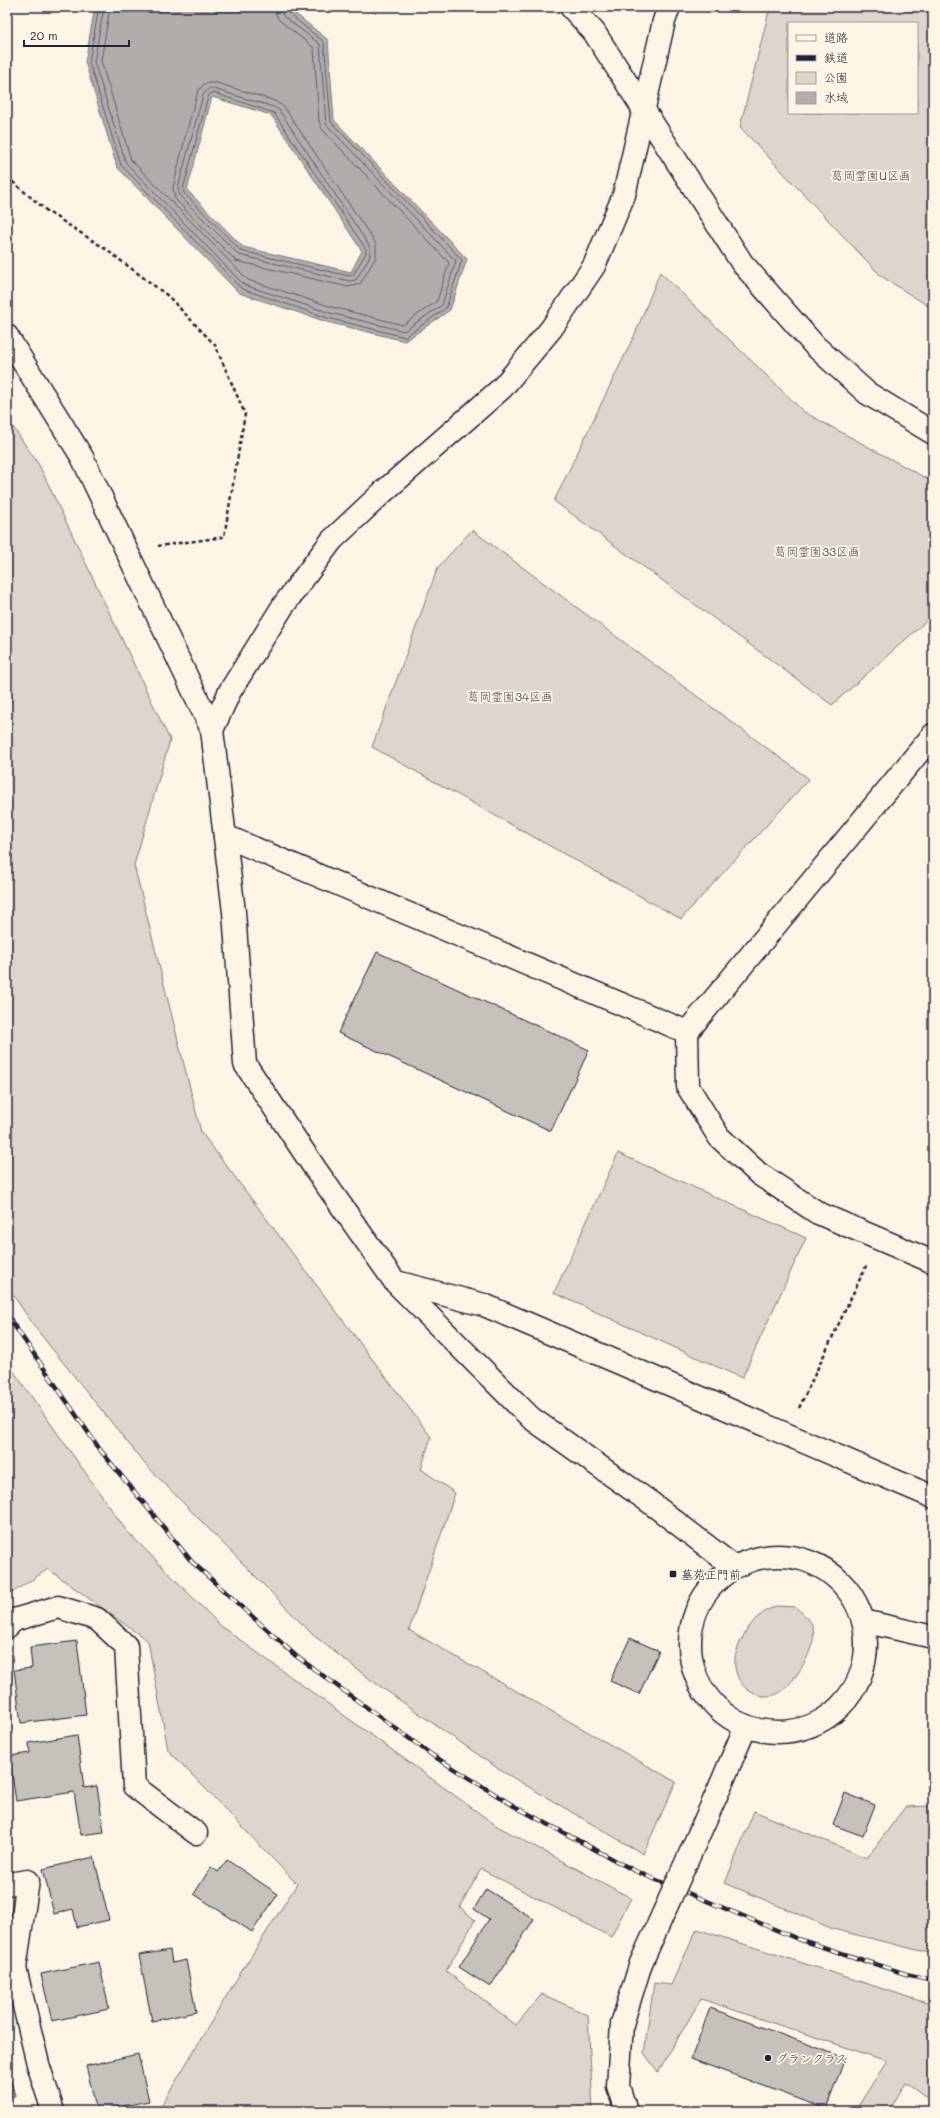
<svg xmlns="http://www.w3.org/2000/svg" width="940" height="2118" viewBox="0 0 940 2118" font-family="Mali,'Klee One',sans-serif">
	<style>
		.green { fill: #dcd6cc; stroke: #7f7c84; fill-rule: evenodd }
		.water { fill: #b2adab; stroke: #78757e; fill-rule: evenodd }
		.lines { fill: none; stroke-linecap: round; stroke-linejoin: round }
		.shore { stroke: #5c5a68; stroke-width: 1 }
		.building { fill: #c6c1bb; stroke: #22223b }
		.minor-casing { stroke: #22223b; stroke-width: 25 }
		.path { stroke: #22223b; stroke-width: 2.5; stroke-dasharray: 4 3; stroke-linecap: butt }
		.minor { stroke: #fcf5e5; stroke-width: 22 }
		.rail-casing { stroke: #22223b; stroke-width: 4.5 }
		.rail { stroke: #fcf5e5; stroke-width: 3; stroke-dasharray: 9; stroke-linecap: butt }
		.minor-bridge-casing { stroke: #22223b; stroke-width: 25; stroke-linecap: butt }
		.minor-bridge { stroke: #fcf5e5; stroke-width: 22 }
		.poi-dot { fill: #22223b; stroke: #fcf5e5; stroke-width: 1.5 }
		.labels { text-anchor: middle; dominant-baseline: central; stroke-width: 3.5; stroke-linejoin: round; paint-order: stroke }
		.park-label { font-size: 12px; fill: #504f5f; stroke: #fcf5e5 }
		.poi-label { font-size: 12px; fill: #22223b; stroke: #fcf5e5; text-anchor: start }
	</style>
	<rect width="100%" height="100%" fill="#fcf5e5"/>
	<filter id="ink" filterUnits="userSpaceOnUse"><feTurbulence type="fractalNoise" baseFrequency=".025" numOctaves="2"/><feDisplacementMap in="SourceGraphic" scale="8" xChannelSelector="R" yChannelSelector="G"/><feConvolveMatrix kernelMatrix="1 2 1 2 8 2 1 2 1" color-interpolation-filters="sRGB"/></filter>
	<g filter="url(#ink)">
		<g class="green">
			<path d="M770,7H933V309L881,276L740,127ZM789,23H917V113H789Z"/>
			<polygon points="660,272 804,412 933,482 933,615 832,705 554,501 636,332"/>
			<polygon points="7,418 39,465 170,740 134,865 201,1132 431,1437 421,1469 455,1493 409,1630 676,1782 643,1854 500,1770 371,1680 313,1635 145,1464 37,1330 7,1286"/>
			<polygon points="472,530 809,779 681,919 372,747 438,567"/>
			<polygon points="618,1153 806,1238 742,1378 554,1293"/>
			<polygon points="7,1362 126,1530 222,1627 497,1826 631,1898 611,1937 481,1869 460,1907 475,1920 446,1971 516,2025 542,1994 588,2015 593,2111 158,2111 236,1980 297,1884 168,1750 148,1641 48,1569 7,1596"/>
			<path d="M776,1606L795,1607C801,1612 809,1618 812,1625C821,1642 792,1691 774,1695C747,1702 728,1674 737,1650C745,1629 756,1614 776,1606Z"/>
			<polygon points="933,1806 933,1954 833,1929 725,1883 754,1811 867,1858 905,1807"/>
			<polygon points="697,1929 933,2005 933,2102 906,2082 889,2111 855,2111 887,2061 701,1999 658,2072 644,2053 654,1983 671,1985"/>
		</g>
		<path class="water" d="M95,7H287L328,40L334,120L467,259L450,310L405,341L327,322L239,293L117,167L85,62ZM212,97L271,115L362,251L351,272L243,247L187,190Z"/>
		<g class="lines">
			<g class="shore">
				<polyline points="99,7 89,62 121,165 242,289 328,318 405,337 446,308 462,260 331,122 324,42 287,12 285,7"/>
				<polyline points="104,7 94,62 126,163 244,285 330,313 404,331 442,305 456,261 326,124 320,44 283,16 280,7"/>
				<polyline points="110,7 101,61 131,160 248,280 332,307 403,325 437,301 449,263 322,129 319,121 314,48 278,19 274,7"/>
				<polygon points="209,83 217,83 275,101 284,107 376,244 376,257 360,284 348,287 236,261 175,199 173,187 187,130 198,91 203,85"/>
				<polygon points="210,88 274,107 279,110 370,247 370,256 356,280 349,281 239,255 180,196 178,188 203,95"/>
				<polygon points="214,93 274,113 366,249 366,253 353,275 349,276 241,251 184,193 183,189 208,97 210,94"/>
			</g>
		</g>
		<g class="building">
			<polygon points="377,952 589,1050 551,1131 338,1033"/>
			<polygon points="630,1638 659,1651 639,1694 610,1681"/>
			<polygon points="77,1641 86,1715 21,1723 14,1670 32,1668 30,1647"/>
			<polygon points="77,1735 84,1788 97,1786 104,1832 81,1835 74,1792 16,1801 9,1756 30,1753 29,1743"/>
			<polygon points="845,1793 875,1805 863,1836 833,1825"/>
			<polygon points="94,1857 109,1920 77,1927 73,1909 54,1914 43,1869"/>
			<polygon points="227,1860 278,1894 252,1932 194,1894 211,1867 218,1872"/>
			<polygon points="486,1889 534,1919 490,1987 459,1967 489,1919 474,1909"/>
			<polygon points="170,1950 172,1963 186,1960 196,2012 152,2021 139,1955"/>
			<polygon points="99,1962 109,2009 52,2021 41,1974"/>
			<polygon points="710,2008 845,2058 826,2109 691,2059"/>
			<polygon points="138,2054 149,2101 97,2111 86,2066"/>
			<polygon points="7,2067 15,2096 7,2099"/>
		</g>
		<g class="lines">
			<g class="minor-casing">
				<g id="minor">
					<polyline points="571,7 594,32 742,263 815,346 867,393 933,433"/>
					<polyline points="7,336 82,457 212,730 234,912 245,1064 316,1170 395,1282 531,1418 651,1503 734,1567"/>
					<polyline points="212,730 230,691 283,606 332,540 382,493 502,388 551,329 594,266 624,195 664,21 669,7"/>
					<polyline points="933,735 687,1032 688,1087 719,1137 759,1174 818,1213 933,1262"/>
					<polyline points="225,836 687,1032"/>
					<polyline points="396,1282 484,1305 933,1497"/>
					<circle cx="778" cy="1644" r="88"/>
					<polyline points="863,1621 933,1637"/>
					<polyline points="7,1627 14,1620 58,1607 97,1619 126,1646 134,1786 196,1833"/>
					<polyline points="716,1796 746,1726"/>
					<polyline points="7,1884 28,1881 15,1968 38,2064 53,2111"/>
					<polyline points="626,2111 618,2086 622,2024 641,1963"/>
				</g>
			</g>
			<g class="path">
				<polyline points="7,177 47,211 104,248 168,296 215,345 245,414 224,537 158,546"/>
				<polyline points="799,1408 866,1266"/>
			</g>
			<use href="#minor" class="minor"/>
			<g class="rail-casing">
				<polyline id="rail" points="7,1315 101,1451 192,1562 296,1656 432,1755 514,1806 635,1871 798,1939 906,1974 933,1980"/>
			</g>
			<use href="#rail" class="rail"/>
			<g class="minor-bridge-casing">
				<polyline id="minor-bridge" points="641,1963 716,1796"/>
			</g>
			<use href="#minor-bridge" class="minor-bridge"/>
		</g>
	</g>
	<g class="poi-dot">
		<rect x="669" y="1570" width="8" height="8" rx="2"/>
		<circle cx="768" cy="2058" r="4"/>
	</g>
	<g class="labels">
		<g class="park-label">
			<text x="871" y="175">葛岡霊園U区画</text>
			<text x="817" y="551">葛岡霊園33区画</text>
			<text x="510" y="696">葛岡霊園34区画</text>
		</g>
		<g class="poi-label">
			<text x="681" y="1574">墓苑正門前</text>
			<text x="776" y="2058">グランクラス</text>
		</g>
	</g>
	<rect width="940" height="2118" fill="none" stroke="#fcf5e5" stroke-width="24"/>
	<rect x="12" y="12" width="916" height="2094" fill="none" stroke="#22223b" stroke-width="1.5" filter="url(#ink)"/>
	<rect x="788" y="22" width="130" height="92" fill="#fcf5e5" stroke="#a5a1a1"/>
	<rect x="796" y="35" width="20" height="6" fill="#fcf5e5" stroke="#a5a1a1"/>
	<text x="824" y="42" font-size="12" fill="#22223b">道路</text>
	<rect x="796" y="55" width="20" height="6" fill="#22223b" stroke="#a5a1a1"/>
	<text x="824" y="62" font-size="12" fill="#22223b">鉄道</text>
	<rect x="796" y="72" width="20" height="12" fill="#dcd6cc" stroke="#a5a1a1"/>
	<text x="824" y="82" font-size="12" fill="#22223b">公園</text>
	<rect x="796" y="92" width="20" height="12" fill="#b2adab" stroke="#a5a1a1"/>
	<text x="824" y="102" font-size="12" fill="#22223b">水域</text>
	<path d="M24 40v6h105v-6" fill="none" stroke="#22223b" stroke-width="2"/>
	<text x="30" y="40" font-size="12" fill="#22223b" stroke="#fcf5e5" stroke-width="3" paint-order="stroke">20 m</text>
</svg>
